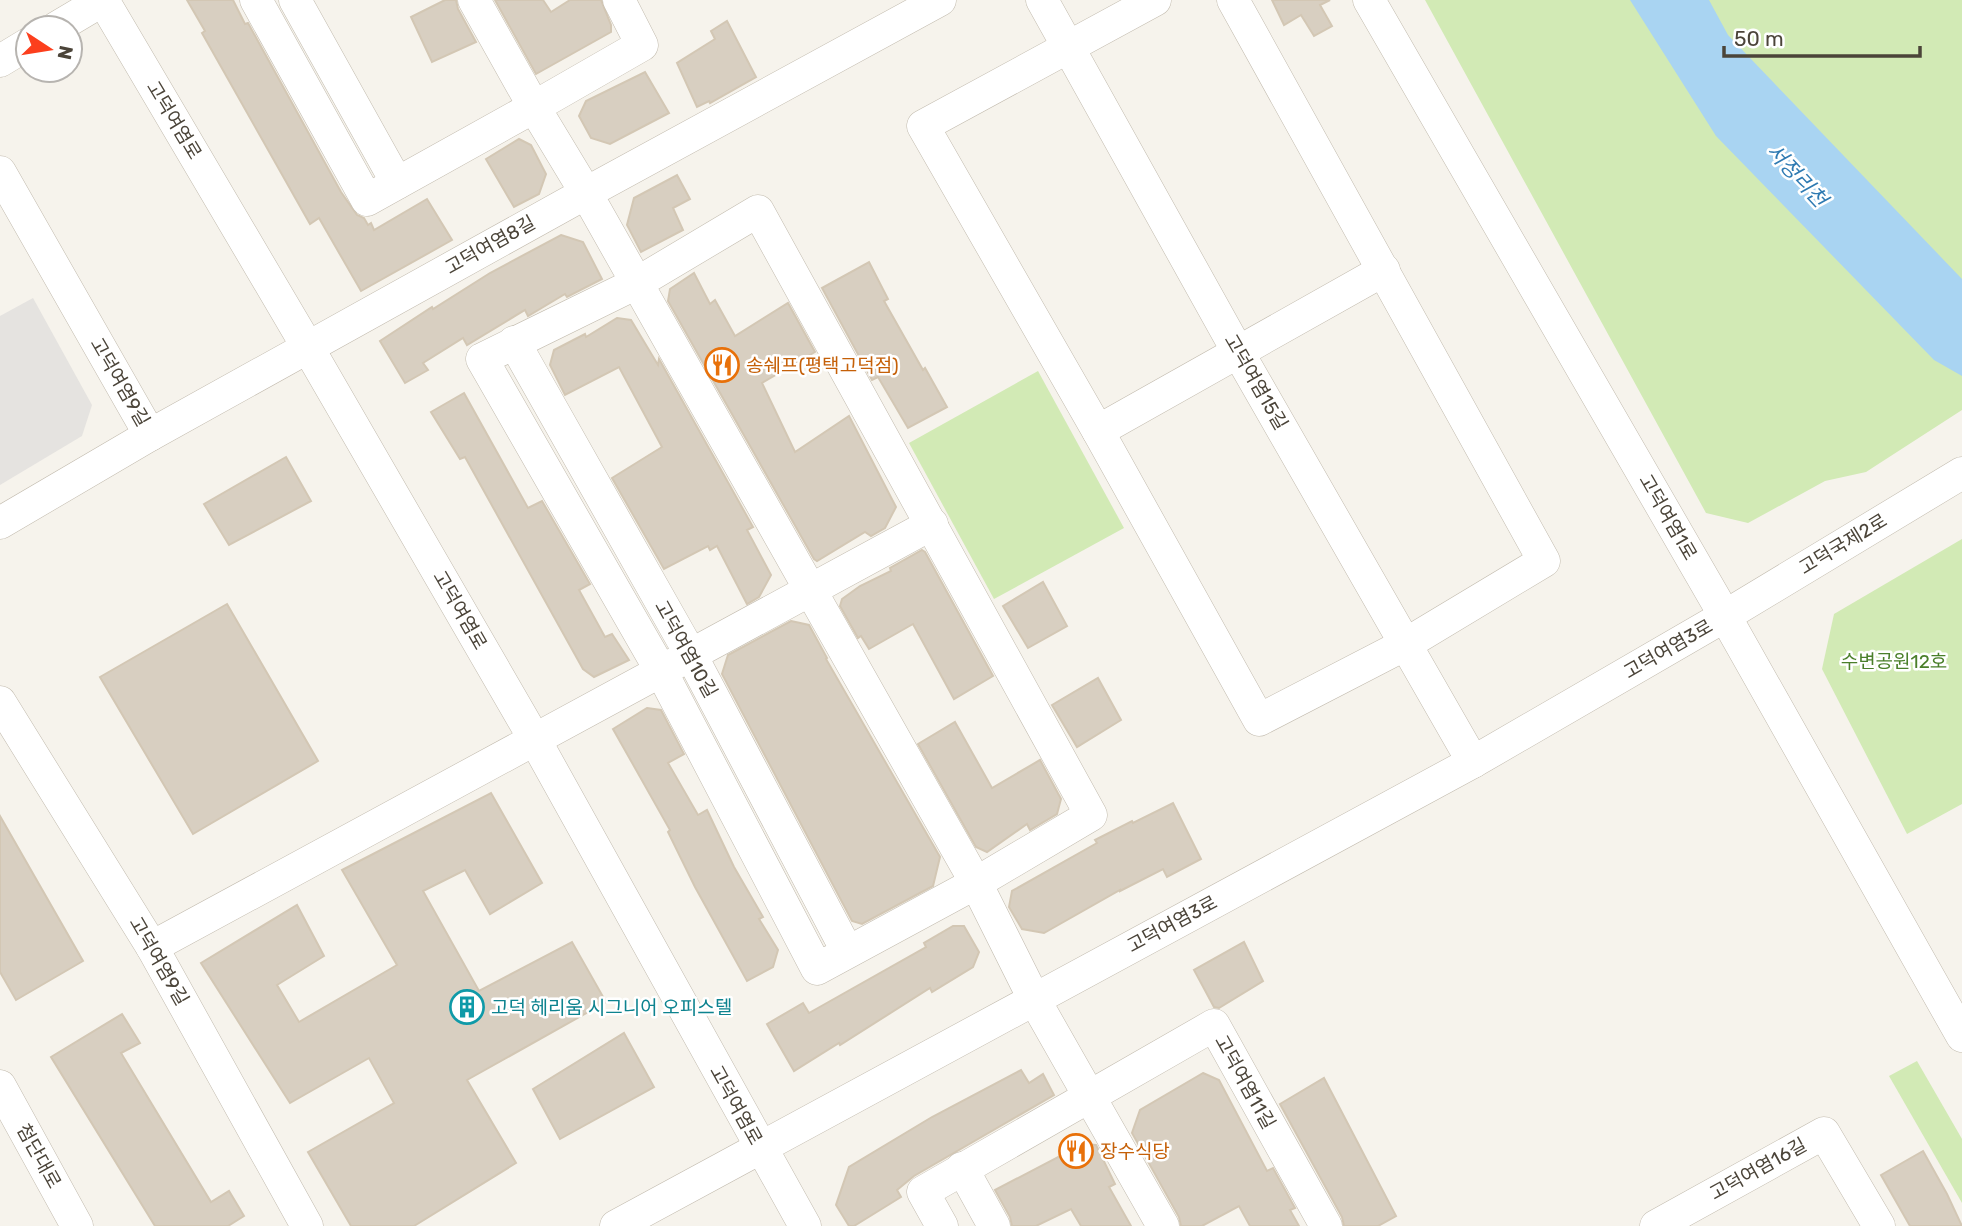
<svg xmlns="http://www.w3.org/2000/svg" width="1962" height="1226" viewBox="0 0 1962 1226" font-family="Rubik,'Noto Sans KR',sans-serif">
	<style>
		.green { fill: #d2eab5 }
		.parking { fill: #e5e3e0 }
		.water { fill: #a9d4f2 }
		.building { fill: #d8cfc1; stroke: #d3c7b4; stroke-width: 2 }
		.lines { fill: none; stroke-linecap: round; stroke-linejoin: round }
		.minor-casing { stroke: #c2bbae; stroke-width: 33 }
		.minor { stroke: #fff; stroke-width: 32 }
		.labels { text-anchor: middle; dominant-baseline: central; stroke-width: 5; stroke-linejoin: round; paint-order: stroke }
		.street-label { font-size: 19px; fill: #4b4439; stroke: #fff }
		.food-label { font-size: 19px; fill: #c56008; stroke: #fff; text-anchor: start }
		.park-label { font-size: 19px; fill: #4a7f2a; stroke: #fff }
		.culture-label { font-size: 19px; fill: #0d838f; stroke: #fff; text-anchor: start }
		.water-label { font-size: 21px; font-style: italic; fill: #2e7ab2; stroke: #fff }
	</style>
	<rect width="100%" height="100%" fill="#f6f3ec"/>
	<g class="green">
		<polygon points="1425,0 1962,0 1962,410 1866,472 1825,481 1748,523 1706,513"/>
		<polygon points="1038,371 1124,528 994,599 909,443"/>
		<polygon points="1962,539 1962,804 1907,834 1822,669 1834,614"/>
		<polygon points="1917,1061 1962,1139 1962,1203 1889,1076"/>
	</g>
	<polygon class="parking" points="33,298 92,405 82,436 0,485 0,316"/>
	<polygon class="water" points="1630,0 1709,0 1728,35 1962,279 1962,376 1934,360 1716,136"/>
	<g class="building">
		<polygon points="187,0 233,0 245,24 248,23 341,192 357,215 364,218 368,225 371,223 374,230 427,199 452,240 361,291 319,218 310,224 202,33 205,31"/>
		<polygon points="445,0 456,0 458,9 476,42 432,62 411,17"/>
		<polygon points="495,0 543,0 551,12 570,0 601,0 611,25 611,32 536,74"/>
		<polygon points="1272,0 1330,0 1320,5 1332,26 1314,36 1301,15 1284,25"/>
		<polygon points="727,21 756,77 710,103 709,101 697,107 677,63 715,39 711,31"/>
		<polygon points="645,72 669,113 610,144 591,138 579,116 586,101"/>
		<polygon points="519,139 531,145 546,174 539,194 514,207 486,159"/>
		<polygon points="677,175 690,199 673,208 683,230 641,252 627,225 634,198"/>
		<polygon points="561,235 583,242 602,279 567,297 565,294 528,316 525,310 467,345 463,338 423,363 428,370 405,383 380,341 432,307 433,309 490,273"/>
		<polygon points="869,262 888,299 884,301 923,370 925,368 947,407 908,428 878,377 872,380 822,288"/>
		<polygon points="694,273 710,304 715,300 735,336 788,303 815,352 762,383 795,452 849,416 896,507 885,528 871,536 865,532 817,561 814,559 668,301 670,289"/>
		<polygon points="617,318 631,320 658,365 659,359 753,527 747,530 771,575 759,597 747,604 717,546 710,550 708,546 664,569 612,478 662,447 619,367 565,395 550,365 554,350 585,334 586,337"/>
		<polygon points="464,393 528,508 542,501 590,584 579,590 605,637 612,634 629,660 594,677 583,669 465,457 460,459 431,412"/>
		<polygon points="286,457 311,501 229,545 204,504"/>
		<polygon points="922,550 925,552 993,676 954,699 913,624 869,649 861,636 858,638 840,606 842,599 860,586 891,571 890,568"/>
		<polygon points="1043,582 1067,626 1028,648 1003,606"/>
		<polygon points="227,604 318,761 193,834 100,677"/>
		<polygon points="791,621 809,625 827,658 826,659 940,857 933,886 862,924 852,921 722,674 728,655"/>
		<polygon points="1098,678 1121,720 1077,747 1052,705"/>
		<polygon points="647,708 661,710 684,754 668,763 698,815 707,810 734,867 763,917 759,919 778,950 773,967 747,981 695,887 668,832 670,830 613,729"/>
		<polygon points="955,722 992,788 1040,760 1061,799 1057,814 1030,830 1027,824 987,852 976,847 918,744"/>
		<polygon points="491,793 542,883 490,914 465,870 423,891 479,991 572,942 606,1002 467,1080 516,1163 414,1226 351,1226 308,1152 394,1103 369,1058 290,1103 201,963 297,905 324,956 277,985 299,1022 397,965 342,870"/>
		<polygon points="1173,803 1201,859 1167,877 1163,869 1120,891 1120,890 1044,933 1022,929 1009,907 1012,891 1097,843 1095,840 1132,821 1133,823"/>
		<polygon points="0,816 83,961 16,1000 0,972"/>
		<polygon points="953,926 964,926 979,952 973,967 932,992 930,988 840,1045 839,1043 794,1071 767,1024 803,1003 809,1013 926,947 924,943"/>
		<polygon points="1244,942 1263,981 1219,1008 1214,1007 1194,970"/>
		<polygon points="122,1014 140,1043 121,1053 211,1202 229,1191 244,1216 228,1226 155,1226 51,1057"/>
		<polygon points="624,1033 654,1087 560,1139 533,1089"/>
		<polygon points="1021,1070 1029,1083 1043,1074 1054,1095 914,1176 897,1190 901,1197 854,1226 849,1226 836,1205 849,1167 932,1117"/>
		<polygon points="1203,1073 1219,1080 1267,1171 1273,1168 1295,1208 1290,1210 1299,1226 1250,1226 1239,1206 1202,1226 1181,1226 1179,1217 1132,1133 1140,1110"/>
		<polygon points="1324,1078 1396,1216 1378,1226 1344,1226 1342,1217 1280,1104"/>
		<polygon points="1083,1144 1096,1145 1115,1184 1109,1187 1131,1226 1081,1226 1071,1209 1036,1226 1012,1226 1010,1217 995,1190"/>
		<polygon points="1923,1151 1947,1194 1962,1226 1910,1226 1881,1175"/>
	</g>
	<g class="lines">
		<g class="minor-casing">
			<g id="minor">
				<polyline points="103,0 307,346 535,740 805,1226"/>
				<polyline points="295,0 397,183"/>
				<polyline points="474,0 534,107 642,45 619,0"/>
				<path d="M940,0L586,193C716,422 845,653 976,883L817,969L661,671L482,359L637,283L758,211L1091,815L976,883L1034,999L1163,1226"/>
				<polyline points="1042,0 1238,352 1473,762"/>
				<polyline points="1155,0 923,126 1098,431 1259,720 1406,644 1544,561 1233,0"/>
				<polyline points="1369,0 1725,616 1962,1036"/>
				<polyline points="56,28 103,0"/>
				<polyline points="0,61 28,44"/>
				<polyline points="0,172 150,435 586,193 534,107 367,200 256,0"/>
				<polyline points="514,342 691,655 847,951"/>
				<polyline points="1098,431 1384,270"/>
				<polyline points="0,523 150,435"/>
				<polyline points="0,702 152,947 307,1226"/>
				<polyline points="152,947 932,524"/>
				<polyline points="0,1086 77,1226"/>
				<polyline points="962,1168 994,1226"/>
				<polyline points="616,1226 1473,762 1725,616 1962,473"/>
				<polyline points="942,1226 923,1192 1214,1025 1326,1226"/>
				<polyline points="1656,1226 1824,1133 1879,1226"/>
			</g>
		</g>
		<use href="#minor" class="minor"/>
	</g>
	<defs>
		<g id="restaurant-ring" transform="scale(1.75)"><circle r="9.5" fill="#fff" stroke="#e8710a" stroke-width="1.5"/><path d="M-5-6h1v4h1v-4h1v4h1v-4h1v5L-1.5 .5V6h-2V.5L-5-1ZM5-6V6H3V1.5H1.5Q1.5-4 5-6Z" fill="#e8710a"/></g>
		<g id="building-ring" transform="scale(1.75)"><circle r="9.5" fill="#fff" stroke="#0f9aa8" stroke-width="1.5"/><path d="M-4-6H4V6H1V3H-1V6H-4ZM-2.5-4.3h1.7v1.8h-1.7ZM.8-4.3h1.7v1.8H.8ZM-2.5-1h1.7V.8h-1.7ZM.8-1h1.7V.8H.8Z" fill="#0f9aa8"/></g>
	</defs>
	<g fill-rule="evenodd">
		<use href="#restaurant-ring" x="722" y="365"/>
		<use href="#building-ring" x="467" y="1007"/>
		<use href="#restaurant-ring" x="1076" y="1151"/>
	</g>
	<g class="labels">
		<g class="street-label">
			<text transform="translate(174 120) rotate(59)">고덕여염로</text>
			<text transform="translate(490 245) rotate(-29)">고덕여염8길</text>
			<text transform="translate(120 382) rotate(60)">고덕여염9길</text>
			<text transform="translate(1256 382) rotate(60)">고덕여염15길</text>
			<text transform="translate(1668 517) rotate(60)">고덕여염1로</text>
			<text transform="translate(1843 544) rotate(-31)">고덕국제2로</text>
			<text transform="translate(460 610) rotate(60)">고덕여염로</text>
			<text transform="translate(686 649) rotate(61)">고덕여염10길</text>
			<text transform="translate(1668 649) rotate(-30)">고덕여염3로</text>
			<text transform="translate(1172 924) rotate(-28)">고덕여염3로</text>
			<text transform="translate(159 961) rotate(60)">고덕여염9길</text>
			<text transform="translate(1245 1082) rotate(61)">고덕여염11길</text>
			<text transform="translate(736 1105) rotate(61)">고덕여염로</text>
			<text transform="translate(39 1156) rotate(61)">첨단대로</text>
			<text transform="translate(1758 1169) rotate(-29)">고덕여염16길</text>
		</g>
		<g class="food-label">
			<text x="746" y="365">송쉐프(평택고덕점)</text>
			<text x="1100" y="1151">장수식당</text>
		</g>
		<g class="park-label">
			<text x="1894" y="661">수변공원12호</text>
		</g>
		<g class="culture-label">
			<text x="491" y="1007">고덕 헤리움 시그니어 오피스텔</text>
		</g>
		<g class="water-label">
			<text transform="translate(1797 175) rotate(47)">서정리천</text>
		</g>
	</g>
	<g transform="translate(49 49) rotate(102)"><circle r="33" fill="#ffffff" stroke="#b7b4b0" stroke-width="2"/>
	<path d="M0-5L12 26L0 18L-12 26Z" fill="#fc3f1d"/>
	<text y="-10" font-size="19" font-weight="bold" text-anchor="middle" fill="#4b4439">N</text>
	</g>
	<path d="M1724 46v10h196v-10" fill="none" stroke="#4b4439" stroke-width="3.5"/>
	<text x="1734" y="46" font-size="21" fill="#4b4439" stroke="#ffffff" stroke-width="5" paint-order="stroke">50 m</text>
</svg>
